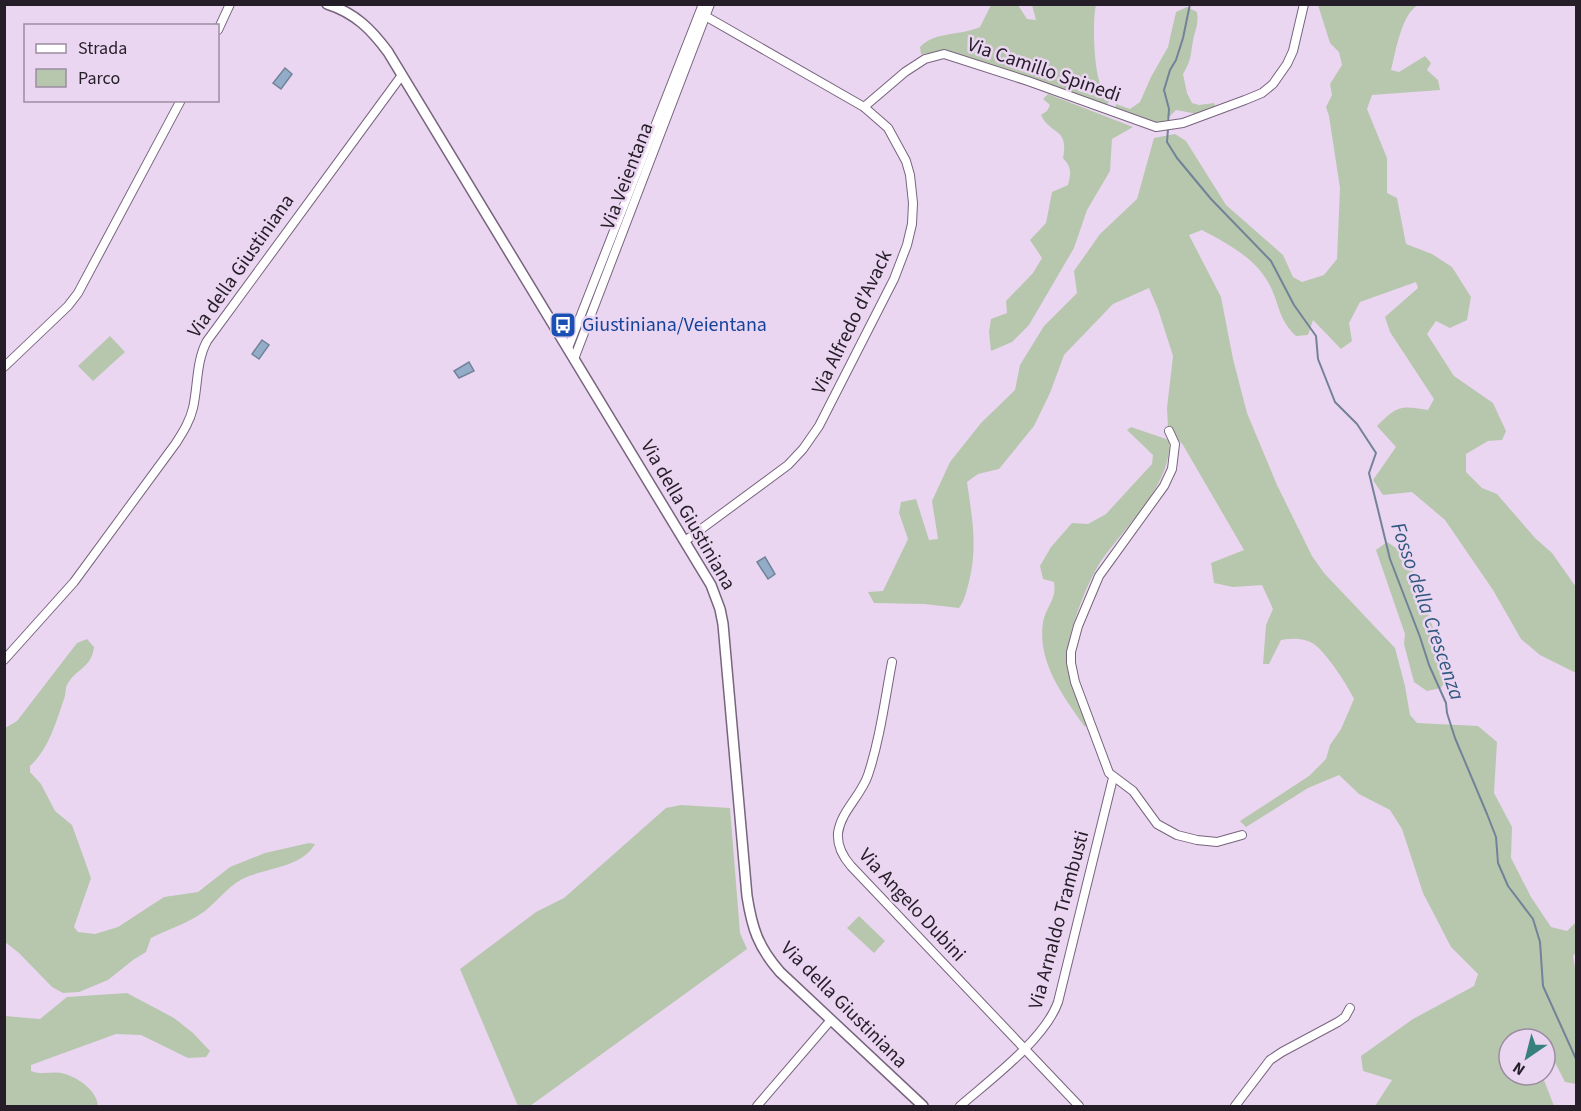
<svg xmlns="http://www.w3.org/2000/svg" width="1581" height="1111" viewBox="0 0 1581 1111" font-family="'Source Sans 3',sans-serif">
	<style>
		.green { fill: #b7c7ad }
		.water { fill: #93adc9; stroke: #728298; stroke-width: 1.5 }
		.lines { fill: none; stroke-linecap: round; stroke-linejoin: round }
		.stream { stroke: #728298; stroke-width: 2 }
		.minor-casing { stroke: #77647d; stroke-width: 10 }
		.tertiary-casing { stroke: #77647d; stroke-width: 12 }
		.minor { stroke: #fff; stroke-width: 8 }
		.tertiary { stroke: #fff; stroke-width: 9 }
		.labels { text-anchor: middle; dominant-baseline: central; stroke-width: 5; stroke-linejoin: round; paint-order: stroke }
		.street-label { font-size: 20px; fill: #251d27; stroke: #ebd6f2 }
		.transit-label { font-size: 20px; fill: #164399; stroke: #ebd6f2; text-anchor: start }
		.water-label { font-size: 21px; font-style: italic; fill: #2f587f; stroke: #ebd6f2 }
	</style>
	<rect width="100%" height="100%" fill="#ebd6f2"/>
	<g class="green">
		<path d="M991,5H1018L1027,19L1036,20L1032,5H1096C1092,22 1094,73 1102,88C1104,92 1107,96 1110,100L1106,106L944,53L921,54L920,47C935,31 960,36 980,27Z"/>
		<path d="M1318,5H1418C1401,15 1396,51 1391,70L1399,72L1425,56L1431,63L1427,70L1438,80L1440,90L1372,95L1367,109L1387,158V193L1397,198L1406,244L1432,254L1452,267L1471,297L1467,320L1450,328L1436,321L1427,334L1454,376L1493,403L1506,431L1502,440L1488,441L1466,454V472L1482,488L1497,494L1535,538L1552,553L1576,587V673L1540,655L1521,639L1493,590L1445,520L1412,492L1383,495L1373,480L1396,447L1377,426C1397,406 1400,405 1428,410L1434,399L1390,332L1385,317L1418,288L1416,282L1360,302L1349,323L1352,341L1341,349L1313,320L1308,335L1296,336C1277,318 1280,303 1268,282C1254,257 1226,243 1202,230L1189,235L1221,297L1233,359L1247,413L1277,485L1312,556L1324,573L1395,648L1405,686L1410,715L1417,723L1478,726L1497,742L1494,793L1512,827L1511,858L1531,897L1551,927L1567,931L1576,922V952L1573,956L1576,974V1084L1565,1082L1547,1047L1545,1046V1039H1509V1075H1542L1554,1106H1375L1392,1080L1363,1071L1361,1056L1413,1019L1474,986L1478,974L1451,947L1423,893L1402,829L1390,810L1359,794L1339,775L1308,788L1246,827L1240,821L1309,776L1326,759L1330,745L1341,729L1354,699C1346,683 1328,655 1314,644C1305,638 1292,638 1281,640L1269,664H1263L1266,625L1273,609L1262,585L1233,587L1214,583L1211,563L1244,550L1183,445L1168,428L1167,408L1173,356L1158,309L1149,288L1113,304L1064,355L1050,393L1034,426L999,469L978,474L967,482C972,518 978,545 969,582C966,592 965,600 959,608L924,604L874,603L868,592L883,591L908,539L899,513L901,502L916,499L929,540L938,539L932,501L950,462L981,423L1015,390L1020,365L1044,326L1077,293L1074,271L1100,234L1137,199L1154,138L1175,134L1186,141L1226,205L1283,255L1293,277L1302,282L1324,275L1337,259L1340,188L1329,116L1326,107L1332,95L1330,84L1342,65L1339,52L1330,43Z"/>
		<path d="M1187,7L1197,12C1199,25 1195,29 1193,41C1190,57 1192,58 1183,74L1187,93L1192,103L1199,105L1214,103L1216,108L1197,114L1176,110L1162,124L1152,123L1115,110L1116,104L1130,109L1140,102L1151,77L1168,47L1176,12Z"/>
		<path d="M1048,94L1133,127L1112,139L1110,171L1087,210L1074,248L1029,325L1012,342L991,351L989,332L991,319L1007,313L1006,301L1033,273L1042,258L1030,240L1046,223L1052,192L1068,185C1071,173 1072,168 1063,158C1069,127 1051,136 1041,115L1047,111L1050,105L1043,99Z"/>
		<polygon points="110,336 125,352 93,381 78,366"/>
		<path d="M1131,427L1169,440C1173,482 1127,525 1103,558C1088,579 1066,635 1067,662C1067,680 1082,705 1088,722L1085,727C1063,696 1037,662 1043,622C1046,606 1057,600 1054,582L1043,579L1040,566L1051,547L1072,523L1088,524L1106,514L1152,464L1153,455L1127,430Z"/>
		<polygon points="1387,542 1404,553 1414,573 1449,674 1441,688 1427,691 1414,682 1404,644 1405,634 1376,550"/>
		<path d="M87,639L94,647C92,668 75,669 67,685C65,689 66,695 64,699C56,722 49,749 30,766V772L41,784L55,811L72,825L91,878L74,927L78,932L95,934L118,927L164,897L198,892L230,867L265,853L309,843L315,844C303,866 270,868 249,876C230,883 220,899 205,911C189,923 168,929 151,938L146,952L133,960L108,980L79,992L63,993L52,987L19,953L5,942V728L17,721L77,643Z"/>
		<polygon points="681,805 730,808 740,933 747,949 530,1106 518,1106 460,969 536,912 564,898 666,808"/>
		<polygon points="859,916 885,941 874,953 847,928"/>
		<path d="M127,993L174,1018L193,1033L210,1051L206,1057L188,1058L141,1035L116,1034L31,1065V1071C43,1076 54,1070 65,1074C79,1078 97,1091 98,1106H5V1016L40,1019L67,997Z"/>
	</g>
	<g class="water">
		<polygon points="285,68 292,74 281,89 273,83"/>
		<polygon points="262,340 269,345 259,359 252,354"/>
		<polygon points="469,362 474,371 459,378 454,371"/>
		<polygon points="765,557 775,574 768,579 757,562"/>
	</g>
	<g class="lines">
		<g class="stream">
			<polyline points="1168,123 1169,109 1164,90 1170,70 1176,60 1183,38 1190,4"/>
			<polyline points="1168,129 1167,142 1177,158 1211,199 1271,261 1294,305 1316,336 1318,359 1335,402 1357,424 1376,453 1369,473 1390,559 1420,637 1429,665 1446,703 1447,713 1455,738 1487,814 1496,837 1498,863 1508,886 1533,919 1540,942 1543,986 1576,1059"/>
		</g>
		<g class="minor-casing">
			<g id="minor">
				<polyline points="218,30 230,4"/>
				<polyline points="864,107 905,72 925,59 944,54 1028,81 1156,127 1183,123 1245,100 1262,93 1273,84 1287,64 1293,51 1304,4"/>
				<polyline points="568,348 703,4"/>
				<polyline points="574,359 710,4"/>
				<polyline points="4,367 68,306 78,293 181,100"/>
				<polyline points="1169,431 1175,444 1172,469 1164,486 1099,576 1078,626 1071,652 1071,663 1075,682 1109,773 1133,791 1157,824 1177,835 1197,840 1217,842 1242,835"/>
				<polyline points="685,541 788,465 803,449 819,426 894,279 907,245 912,224 913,203 910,175 906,161 888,128 864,107 700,13"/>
				<path d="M4,660L74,582L176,443C183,432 190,421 193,408C198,386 196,361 207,341L402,75"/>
				<path d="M892,662C885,699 880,739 868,775C861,796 841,811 838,833C837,846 843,857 851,866L1079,1106"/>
				<polyline points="757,1106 830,1021"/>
				<path d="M960,1106C990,1080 1045,1039 1058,1002L1113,778"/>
				<polyline points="1235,1106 1270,1060 1282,1052 1338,1022 1345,1017 1350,1008"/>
			</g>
		</g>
		<g class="tertiary-casing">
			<path id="tertiary" d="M327,4C355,13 371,29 388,52L711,585L720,609L723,624L747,896C752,928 758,947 780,972L923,1106"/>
		</g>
		<use href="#minor" class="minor"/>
		<use href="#tertiary" class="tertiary"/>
	</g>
	<defs>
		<g id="bus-square" transform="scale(1.35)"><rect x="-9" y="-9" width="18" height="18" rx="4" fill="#1a4fb4" stroke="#ebd6f2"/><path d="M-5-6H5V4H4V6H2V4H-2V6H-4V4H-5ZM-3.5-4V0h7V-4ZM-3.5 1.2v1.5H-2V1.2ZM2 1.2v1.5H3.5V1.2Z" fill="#fff"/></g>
	</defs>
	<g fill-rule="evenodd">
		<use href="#bus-square" x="563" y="325"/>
	</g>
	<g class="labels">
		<g class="street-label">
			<text transform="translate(1044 70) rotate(19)">Via Camillo Spinedi</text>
			<text transform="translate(627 176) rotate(-69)">Via Veientana</text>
			<text transform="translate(241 266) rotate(-55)">Via della Giustiniana</text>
			<text transform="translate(852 322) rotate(-64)">Via Alfredo d'Avack</text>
			<text transform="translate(688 515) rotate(60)">Via della Giustiniana</text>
			<text transform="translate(912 905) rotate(47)">Via Angelo Dubini</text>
			<text transform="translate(1059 920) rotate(-75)">Via Arnaldo Trambusti</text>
			<text transform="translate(844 1005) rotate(45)">Via della Giustiniana</text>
		</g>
		<g class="transit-label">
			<text x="582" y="325">Giustiniana/Veientana</text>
		</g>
		<g class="water-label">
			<text transform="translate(1428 611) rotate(71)">Fosso della Crescenza</text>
		</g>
	</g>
	<rect width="1581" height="1111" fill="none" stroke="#251d27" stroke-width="12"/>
	<rect x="24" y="24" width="195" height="78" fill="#ebd6f2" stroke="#9c8ca1" stroke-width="1.5"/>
	<rect x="36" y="44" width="30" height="9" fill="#ffffff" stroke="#9c8ca1" stroke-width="1.5"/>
	<text x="78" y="54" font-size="18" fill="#251d27">Strada</text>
	<rect x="36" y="69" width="30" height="18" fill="#b7c7ad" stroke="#9c8ca1" stroke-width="1.5"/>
	<text x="78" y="84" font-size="18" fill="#251d27">Parco</text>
	<g transform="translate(1527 1057) rotate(215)"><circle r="28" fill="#ebd6f2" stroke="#9c8ca1" stroke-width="1.5"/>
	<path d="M0-4.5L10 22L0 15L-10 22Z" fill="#38807d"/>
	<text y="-9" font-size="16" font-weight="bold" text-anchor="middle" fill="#251d27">N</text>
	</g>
</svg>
